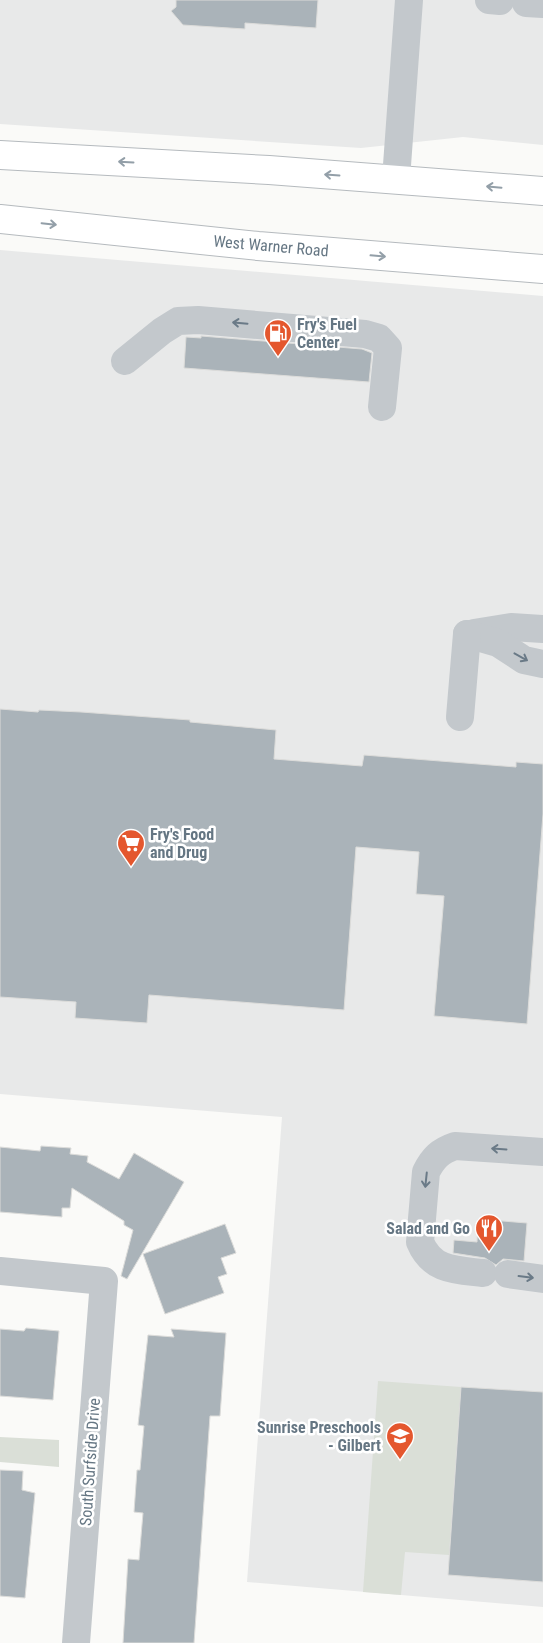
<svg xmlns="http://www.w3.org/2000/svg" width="543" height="1643" viewBox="0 0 543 1643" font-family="'Roboto Condensed',sans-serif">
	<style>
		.built { fill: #e8e9e9 }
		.green { fill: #dadfd7 }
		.building { fill: #aab3b9; stroke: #dcdcda }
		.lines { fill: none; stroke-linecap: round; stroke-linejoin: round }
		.major-casing { stroke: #b5babe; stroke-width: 30 }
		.minor { stroke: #c3c8cc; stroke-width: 28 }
		.major { stroke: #fff; stroke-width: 28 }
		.oneway { stroke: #939fa8 }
		.oneway2 { stroke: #6a7a87 }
		.labels { text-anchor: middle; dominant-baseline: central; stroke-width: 5; stroke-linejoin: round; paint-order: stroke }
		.street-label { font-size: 16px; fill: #657683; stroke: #fff }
		.poi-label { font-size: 16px; font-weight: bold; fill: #657683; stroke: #fff; text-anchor: start }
	</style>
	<rect width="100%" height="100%" fill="#fafaf8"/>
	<g class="built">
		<polygon points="0,0 543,0 543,145 463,137 361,148 0,124"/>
		<polygon points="0,250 543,296 543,1607 247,1582 282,1117 0,1094"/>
	</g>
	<g class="green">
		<polygon points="378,1381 461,1387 449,1555 405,1552 401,1595 363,1592"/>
		<polygon points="0,1437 59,1440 59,1467 0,1462"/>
	</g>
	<g class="building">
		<polygon points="176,0 318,0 316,28 245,23 245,29 183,25 171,11 176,7"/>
		<polygon points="201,336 362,349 372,353 369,382 184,368 186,337 201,338"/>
		<polygon points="0,709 38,712 39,710 81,712 190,720 190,722 276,730 274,759 362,766 364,755 516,767 516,762 543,764 543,814 527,1024 434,1016 444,896 416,894 419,852 356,847 344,1010 149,995 147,1023 75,1018 76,1002 0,997"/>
		<polygon points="41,1146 71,1148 70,1154 88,1156 87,1162 119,1179 134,1153 184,1182 127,1279 121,1276 133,1230 124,1225 124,1221 72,1188 70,1208 62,1208 62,1217 0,1212 0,1147 40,1151"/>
		<polygon points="478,1219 527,1223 524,1261 503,1259 496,1265 485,1258 453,1253 454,1240 477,1242"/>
		<polygon points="225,1224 236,1253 221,1258 227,1274 218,1277 224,1293 165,1314 143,1254"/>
		<polygon points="26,1328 59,1331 53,1400 0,1396 0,1329 24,1331"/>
		<polygon points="171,1329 226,1333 220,1416 210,1416 194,1643 123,1643 128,1559 139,1560 143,1513 134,1512 137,1470 140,1470 144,1426 138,1425 148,1335 174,1337"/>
		<polygon points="461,1387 543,1392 543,1582 448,1575"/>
		<polygon points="0,1470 23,1471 22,1490 35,1493 25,1598 0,1596"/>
	</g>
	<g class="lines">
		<g class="major-casing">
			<g id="major">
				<polyline points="0,155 269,170 543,191"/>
				<polyline points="0,219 258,246 543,269"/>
			</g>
		</g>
		<g class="minor">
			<polyline points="489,0 500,1"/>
			<polyline points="526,3 543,4"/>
			<polyline points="396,179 409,0"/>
			<polyline points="125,361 162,331 178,321 198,320 365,334 379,338 388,348 382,407"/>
			<polyline points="474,633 511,627 543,629"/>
			<polyline points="467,634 498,643 524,660 543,664"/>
			<polyline points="460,717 467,634"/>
			<polyline points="0,1271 104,1281 76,1643"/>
			<path d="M483,1273C456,1270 432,1271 420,1242L426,1172C433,1158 440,1151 455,1146L543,1152"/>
			<polyline points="508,1274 543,1279"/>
		</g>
		<use href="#major" class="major"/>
	</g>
	<defs><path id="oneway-shaft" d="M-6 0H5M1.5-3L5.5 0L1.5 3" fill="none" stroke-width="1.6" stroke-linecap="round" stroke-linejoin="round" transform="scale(1.25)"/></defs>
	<g class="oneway">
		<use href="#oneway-shaft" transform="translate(126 162) rotate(-177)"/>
		<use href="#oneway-shaft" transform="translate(332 175) rotate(-176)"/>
		<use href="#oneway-shaft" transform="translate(494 187) rotate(-175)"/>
		<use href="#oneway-shaft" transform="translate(49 224) rotate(6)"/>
		<use href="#oneway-shaft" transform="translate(378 256) rotate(5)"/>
	</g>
	<g class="oneway2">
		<use href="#oneway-shaft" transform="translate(240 323) rotate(-175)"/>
		<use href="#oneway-shaft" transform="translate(521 657) rotate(29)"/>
		<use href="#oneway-shaft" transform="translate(499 1149) rotate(-176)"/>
		<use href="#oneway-shaft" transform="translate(426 1180) rotate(96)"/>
		<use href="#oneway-shaft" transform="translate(526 1277) rotate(7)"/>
	</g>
	<defs>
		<g id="fuel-pin" transform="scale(1.4375)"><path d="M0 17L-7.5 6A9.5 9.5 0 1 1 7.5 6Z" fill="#e4572e" stroke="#fff"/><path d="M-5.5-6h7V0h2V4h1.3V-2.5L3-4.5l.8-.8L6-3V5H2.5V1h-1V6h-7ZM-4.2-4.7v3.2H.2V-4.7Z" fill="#fff"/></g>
		<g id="supermarket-pin" transform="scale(1.4375)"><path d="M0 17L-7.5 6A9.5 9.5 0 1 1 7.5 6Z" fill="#e4572e" stroke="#fff"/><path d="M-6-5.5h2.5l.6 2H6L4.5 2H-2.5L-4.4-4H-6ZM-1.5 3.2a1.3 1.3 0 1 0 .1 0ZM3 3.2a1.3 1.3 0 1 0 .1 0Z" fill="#fff"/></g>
		<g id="restaurant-pin" transform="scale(1.4375)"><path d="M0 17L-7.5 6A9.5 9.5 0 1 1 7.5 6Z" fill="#e4572e" stroke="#fff"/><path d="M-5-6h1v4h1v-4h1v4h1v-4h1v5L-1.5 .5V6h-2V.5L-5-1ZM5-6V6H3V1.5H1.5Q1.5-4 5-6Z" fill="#fff"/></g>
		<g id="school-pin" transform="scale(1.4375)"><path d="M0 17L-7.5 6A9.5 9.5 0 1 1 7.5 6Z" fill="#e4572e" stroke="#fff"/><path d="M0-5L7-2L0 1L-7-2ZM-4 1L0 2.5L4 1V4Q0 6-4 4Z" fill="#fff"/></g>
	</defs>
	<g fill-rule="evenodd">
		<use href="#fuel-pin" x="278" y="333"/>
		<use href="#supermarket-pin" x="131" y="843"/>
		<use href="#restaurant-pin" x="489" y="1228"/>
		<use href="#school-pin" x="400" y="1436"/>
	</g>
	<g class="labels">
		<g class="street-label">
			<text transform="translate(271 246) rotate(5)">West Warner Road</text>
			<text transform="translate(90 1462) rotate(-86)">South Surfside Drive</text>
		</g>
		<g class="poi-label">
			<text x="297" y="324">Fry's Fuel<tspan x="297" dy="18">Center</tspan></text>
			<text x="150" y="834">Fry's Food<tspan x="150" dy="18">and Drug</tspan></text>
			<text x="470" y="1228" text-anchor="end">Salad and Go</text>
			<text x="381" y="1427" text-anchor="end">Sunrise Preschools<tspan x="381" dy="18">- Gilbert</tspan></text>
		</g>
	</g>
</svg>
